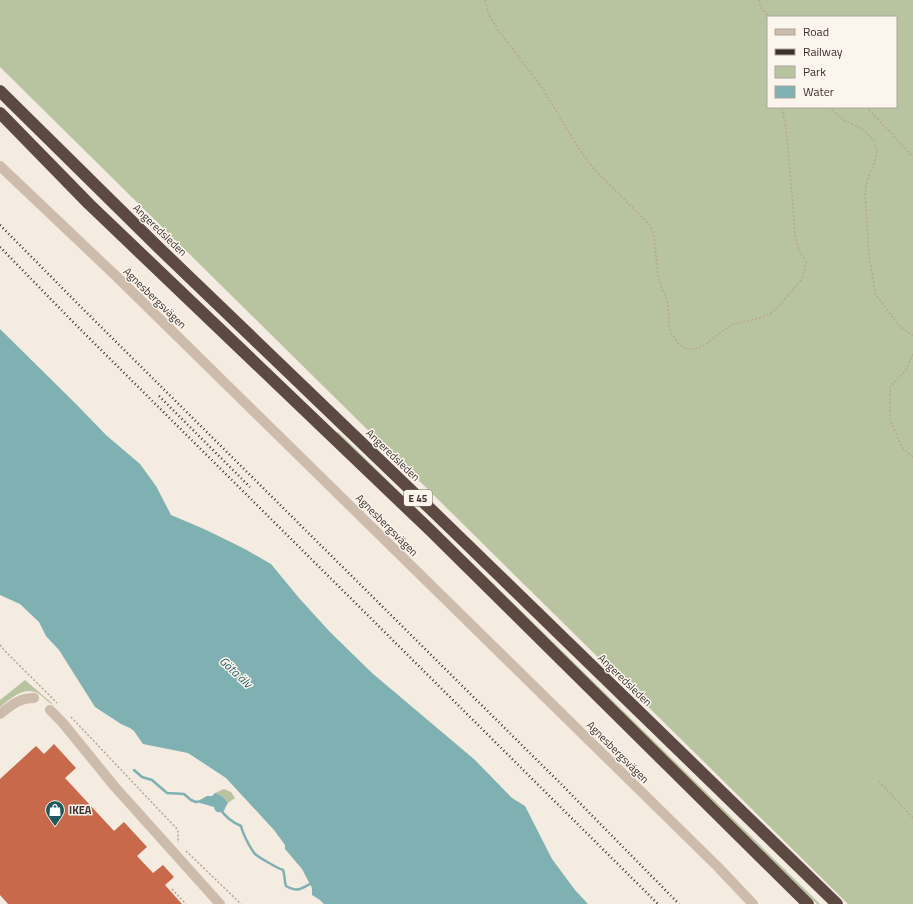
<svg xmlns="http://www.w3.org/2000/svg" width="913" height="904" viewBox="0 0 913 904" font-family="'Titillium Web',sans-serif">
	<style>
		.green { fill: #b8c4a0; fill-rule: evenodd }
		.water { fill: #7fb0b2 }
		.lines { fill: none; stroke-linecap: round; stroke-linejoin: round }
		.stream { stroke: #7fb0b2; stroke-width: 2.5 }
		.building { fill: #c8694b }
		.path { stroke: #b9a596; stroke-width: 1.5; stroke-dasharray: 2 2; stroke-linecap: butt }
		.minor { stroke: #cdbbac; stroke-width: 10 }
		.highway { stroke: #5c4a42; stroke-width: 12 }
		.rail { stroke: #3b302b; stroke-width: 2.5; stroke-dasharray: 1 3; stroke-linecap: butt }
		.labels { text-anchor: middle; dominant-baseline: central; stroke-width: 3; stroke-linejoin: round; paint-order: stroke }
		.shield { fill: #fbf5ee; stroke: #756b66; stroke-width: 1 }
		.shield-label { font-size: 10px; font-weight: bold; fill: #3b302b }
		.street-label { font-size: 11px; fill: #3b302b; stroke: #fbf5ee }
		.poi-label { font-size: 11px; font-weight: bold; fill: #3b302b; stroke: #fbf5ee; text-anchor: start }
		.water-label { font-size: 12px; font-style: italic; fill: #1f5a5e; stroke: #fbf5ee }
	</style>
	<rect width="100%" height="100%" fill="#f4ebe1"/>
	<g class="green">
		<path d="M0,0H913V904H848L0,67ZM768,17H896V107H768Z"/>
		<polygon points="338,432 460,551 820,904 817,904 798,886 338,434 337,433"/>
		<path d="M25,680L54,705C48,703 44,697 39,694C24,685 11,699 0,707V700Z"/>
		<polygon points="224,789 231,792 235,798 228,803 222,796 215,793"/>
	</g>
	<g class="water">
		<polygon points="0,329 75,403 106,435 140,464 156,486 171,515 204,529 243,548 271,564 299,598 330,632 372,673 475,760 512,798 525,806 552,859 575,890 588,904 324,904 320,900 312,895 312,888 302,869 285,849 285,845 274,830 226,778 188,753 143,744 134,731 130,728 121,724 95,707 59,650 46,636 39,622 20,604 0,595"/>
		<path d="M215,793L222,796L228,803L226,806L224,811C219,813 215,813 214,807L200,803V800L207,796H212Z"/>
	</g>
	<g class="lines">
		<g class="stream">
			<polyline points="134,770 142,777 152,780 167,793 184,794 191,800 196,802 202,801"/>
			<path d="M220,809C226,818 232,822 241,826C243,834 250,848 255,854C260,858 277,868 283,870C285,875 284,880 286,886C297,892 299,890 310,884"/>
		</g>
	</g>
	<polygon class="building" points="54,744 76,768 65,778 114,831 124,822 147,847 137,856 153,873 163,865 174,877 165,885 182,904 8,904 0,895 0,779 36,746 44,754"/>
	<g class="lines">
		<g class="path">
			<polyline points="485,0 489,15 498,30 543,89 579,149 594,169 650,225 654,236 658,276 661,286 665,294 668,304 669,324 670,331 678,343 684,348 689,349 699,348 706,344 724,330 733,324 757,319 770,314 777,308 802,279 804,271 806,262 799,250 795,235 792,193 786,129 782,107"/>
			<polyline points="759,0 761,8 770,17"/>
			<polyline points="829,107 845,121 862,129 869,135 874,141 877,151 875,162 870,172 866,186 865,195 869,256 874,286 876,295 896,322 907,332 913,335"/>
			<polyline points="866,107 888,130 913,157"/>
			<polyline points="913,354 906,370 890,387 890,420 902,447 910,455 913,457"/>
			<polyline points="0,645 5,651 57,703"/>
			<polyline points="71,717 178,830 178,843"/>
			<polyline points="879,781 913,818"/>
			<polyline points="186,851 241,904"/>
			<polyline points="172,889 186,904"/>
		</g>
		<g class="minor">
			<polyline points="0,166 116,276 718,867 753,904"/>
			<polyline points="50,710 62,722 115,787 220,904"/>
			<path d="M0,714C12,705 19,698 34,698"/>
		</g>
		<g class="highway">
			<polyline points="0,91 157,246 443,521 837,904"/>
			<polyline points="0,113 89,204 431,531 808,904"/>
		</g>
		<g class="rail">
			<polyline points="0,225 82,308 562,785 679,904"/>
			<polyline points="0,247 76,325 658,904"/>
			<polyline points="159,396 250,487"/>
		</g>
	</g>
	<defs>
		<g id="shop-pin" transform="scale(1)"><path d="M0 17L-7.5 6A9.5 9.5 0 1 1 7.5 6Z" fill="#1f5a5e" stroke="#fbf5ee"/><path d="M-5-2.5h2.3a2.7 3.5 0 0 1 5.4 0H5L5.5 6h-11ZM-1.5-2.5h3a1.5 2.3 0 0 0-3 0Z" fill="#fff"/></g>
	</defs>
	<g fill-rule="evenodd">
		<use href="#shop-pin" x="55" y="810"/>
	</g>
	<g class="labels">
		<rect class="shield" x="404" y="490" width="28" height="16" rx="3"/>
		<g class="shield-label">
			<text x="418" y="498">E 45</text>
		</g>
		<g class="street-label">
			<text transform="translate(160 230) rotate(44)">Angeredsleden</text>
			<text transform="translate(155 298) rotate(44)">Agnesbergsvägen</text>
			<text transform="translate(393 455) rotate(44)">Angeredsleden</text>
			<text transform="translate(387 525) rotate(45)">Agnesbergsvägen</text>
			<text transform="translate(625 680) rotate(44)">Angeredsleden</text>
			<text transform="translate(618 752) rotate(45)">Agnesbergsvägen</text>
		</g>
		<g class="poi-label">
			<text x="69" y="810">IKEA</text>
		</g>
		<g class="water-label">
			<text transform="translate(236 672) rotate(43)">Göta älv</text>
		</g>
	</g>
	<rect x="767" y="16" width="130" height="92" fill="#fbf5ee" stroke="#aea6a0"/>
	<rect x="775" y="29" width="20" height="6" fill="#cdbbac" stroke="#aea6a0"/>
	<text x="803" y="36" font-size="12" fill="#3b302b">Road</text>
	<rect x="775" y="49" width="20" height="6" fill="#3b302b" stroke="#aea6a0"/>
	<text x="803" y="56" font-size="12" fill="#3b302b">Railway</text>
	<rect x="775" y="66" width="20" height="12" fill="#b8c4a0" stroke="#aea6a0"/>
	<text x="803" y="76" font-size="12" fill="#3b302b">Park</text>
	<rect x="775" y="86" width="20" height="12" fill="#7fb0b2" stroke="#aea6a0"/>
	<text x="803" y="96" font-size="12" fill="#3b302b">Water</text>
</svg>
